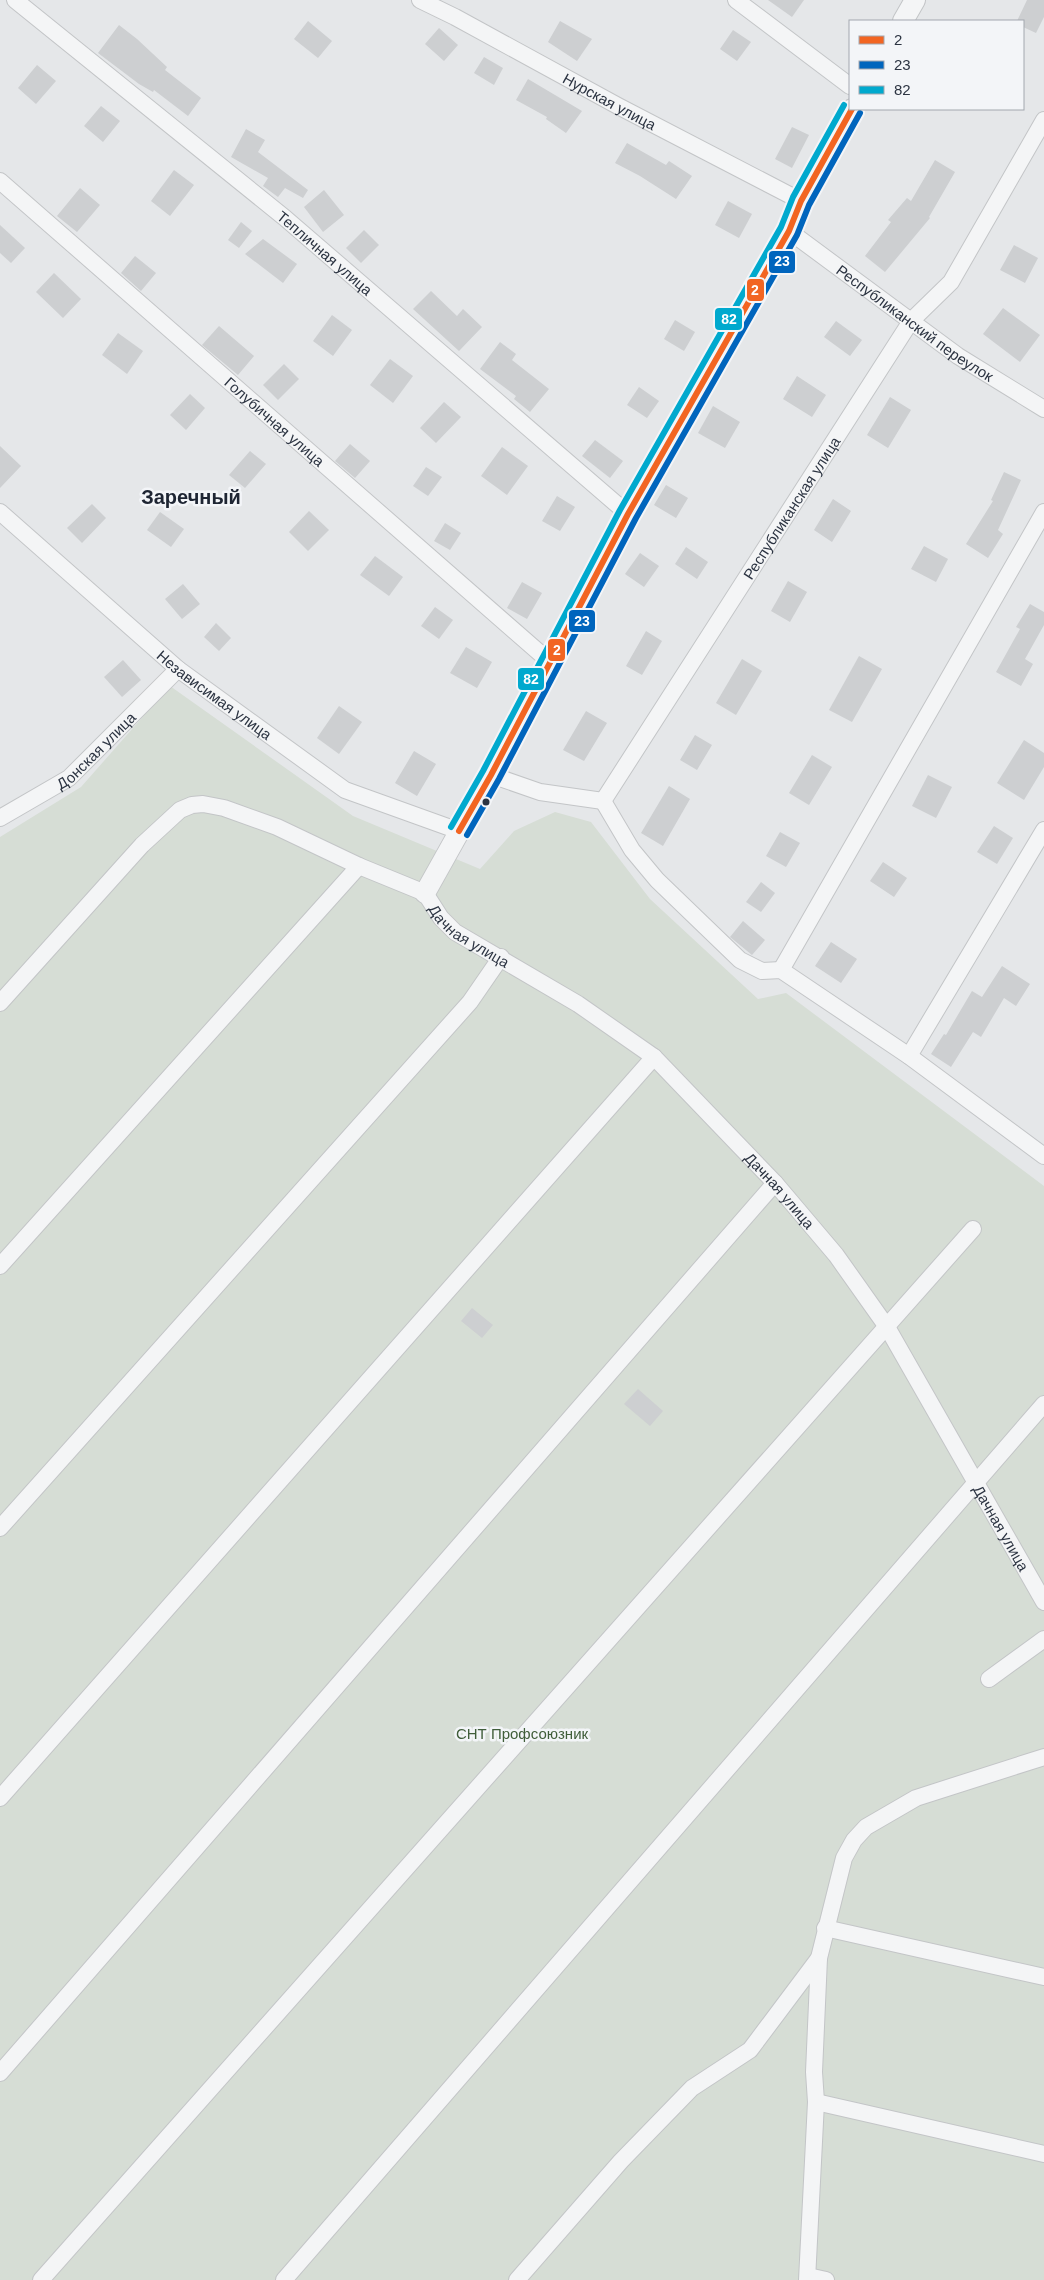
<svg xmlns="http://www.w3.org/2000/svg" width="1044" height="2280" viewBox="0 0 1044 2280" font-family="Arial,sans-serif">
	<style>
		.green { fill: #d6ddd5 }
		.building { fill: #cdcfd1 }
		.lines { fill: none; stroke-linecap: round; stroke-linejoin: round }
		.minor-casing { stroke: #c3c5c7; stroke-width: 18 }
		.tertiary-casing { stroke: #c3c5c7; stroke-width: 22 }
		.minor { stroke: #f4f5f6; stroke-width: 16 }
		.tertiary { stroke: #f4f5f6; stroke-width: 20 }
		.bus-1-casing { stroke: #f3f5f8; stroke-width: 10 }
		.bus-2-casing { stroke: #f3f5f8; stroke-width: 10 }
		.bus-3-casing { stroke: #f3f5f8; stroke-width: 10 }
		.bus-1 { stroke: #f26522; stroke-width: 6 }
		.bus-2 { stroke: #0065bd; stroke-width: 6 }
		.bus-3 { stroke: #00a9ce; stroke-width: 6 }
		.bus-dot { fill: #2c3442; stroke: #f3f5f8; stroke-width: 2 }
		.labels { text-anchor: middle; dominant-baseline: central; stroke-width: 5; stroke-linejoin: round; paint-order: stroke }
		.street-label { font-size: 15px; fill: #2c3442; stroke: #f3f5f8 }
		.park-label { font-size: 15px; fill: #405e3a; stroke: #f3f5f8 }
		.district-label { font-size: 20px; font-weight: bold; fill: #1e2533; stroke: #f3f5f8 }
		.line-badge { stroke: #f3f5f8; stroke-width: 2 }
		.badge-label { font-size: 14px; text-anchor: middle; font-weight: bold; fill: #fff }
	</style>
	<rect width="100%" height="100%" fill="#e5e7e9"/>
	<polygon class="green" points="170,686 353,816 480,869 514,831 555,812 591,822 650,899 758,999 786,993 1044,1186 1044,2280 0,2280 0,837 81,787"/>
	<g class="building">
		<polygon points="768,0 804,0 792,17"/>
		<polygon points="1027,0 1044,0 1044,17 1036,33 1023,27 1023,21 1017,21"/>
		<polygon points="308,21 332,41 318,58 294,39"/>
		<polygon points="560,21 592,39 577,61 548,42"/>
		<polygon points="119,25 137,39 167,67 165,70 201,98 188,116 154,90 153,92 139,84 98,53"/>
		<polygon points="439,28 458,45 444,61 425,44"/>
		<polygon points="733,30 751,42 737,61 720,49"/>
		<polygon points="484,57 503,68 494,85 474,73"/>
		<polygon points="37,65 56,81 36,104 18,88"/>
		<polygon points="528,79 582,111 566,133 546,119 547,117 516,100"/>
		<polygon points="101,106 120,121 103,142 84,126"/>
		<polygon points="792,127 809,135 792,168 775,159"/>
		<polygon points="246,129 265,140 258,152 308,190 303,198 285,188 278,197 263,186 268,178 231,157"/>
		<polygon points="627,143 666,165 669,161 692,176 676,199 640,176 615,163"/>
		<polygon points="935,160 955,172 929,217 930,218 885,272 865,256 891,222 888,220 907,198 911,201"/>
		<polygon points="174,170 194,185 170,216 151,201"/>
		<polygon points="80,188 100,205 77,232 57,216"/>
		<polygon points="324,190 344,215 323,232 304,207"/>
		<polygon points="728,201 752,214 739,238 715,225"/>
		<polygon points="241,222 252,231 239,248 228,240"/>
		<polygon points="0,225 25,248 11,263 0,253"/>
		<polygon points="364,230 379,245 361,263 346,248"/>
		<polygon points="263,239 297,264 283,283 245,254"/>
		<polygon points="1014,245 1038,258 1025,283 1000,270"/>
		<polygon points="135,256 156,273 141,291 121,273"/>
		<polygon points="54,273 81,299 63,318 36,292"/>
		<polygon points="431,291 457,316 463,309 482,327 459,351 413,309"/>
		<polygon points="1003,308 1040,335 1020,362 983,334"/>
		<polygon points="332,315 352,330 333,356 313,341"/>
		<polygon points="675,320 695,332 684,351 664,339"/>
		<polygon points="836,321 862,340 850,356 824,337"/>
		<polygon points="219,326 254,356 238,375 202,345"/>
		<polygon points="118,333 143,351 127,374 102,355"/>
		<polygon points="500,342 516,354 512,360 549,389 530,412 514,399 516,396 480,369"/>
		<polygon points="390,359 413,376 393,403 370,385"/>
		<polygon points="284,364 299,379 278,400 263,385"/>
		<polygon points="797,376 826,395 812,417 783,399"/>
		<polygon points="639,387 659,401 647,418 627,405"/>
		<polygon points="190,394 205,408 186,430 170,415"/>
		<polygon points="890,397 911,410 888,448 867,435"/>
		<polygon points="444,402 461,417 436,443 420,428"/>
		<polygon points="713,406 740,422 725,448 698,433"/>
		<polygon points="595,440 623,461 610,478 582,456"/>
		<polygon points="350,444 370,461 355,478 335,461"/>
		<polygon points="0,446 21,466 0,488"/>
		<polygon points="502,447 528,466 507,495 481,476"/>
		<polygon points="250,451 266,464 245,488 229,475"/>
		<polygon points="426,467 442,477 428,496 413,486"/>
		<polygon points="1004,472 1021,480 998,530 1003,534 988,558 966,544 993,501 991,500"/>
		<polygon points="666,485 688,498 676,518 654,505"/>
		<polygon points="557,496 575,507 560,531 542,521"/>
		<polygon points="833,499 851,511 832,542 814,530"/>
		<polygon points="92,504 106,518 82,543 67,528"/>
		<polygon points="309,511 329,530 308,551 289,532"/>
		<polygon points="160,512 184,529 171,547 147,530"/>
		<polygon points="445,523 461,533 450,550 434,541"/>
		<polygon points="924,546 948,559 936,582 911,569"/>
		<polygon points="686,547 708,562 697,579 675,564"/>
		<polygon points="640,553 659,566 644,587 625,574"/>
		<polygon points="375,556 403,577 389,596 360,575"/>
		<polygon points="788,581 807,592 790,622 771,611"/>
		<polygon points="522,582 542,593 527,619 507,608"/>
		<polygon points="183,584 200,604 182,619 165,599"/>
		<polygon points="1030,604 1044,612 1044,625 1025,659 1033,664 1021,686 996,672 1020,629 1016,627"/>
		<polygon points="435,607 453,620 439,639 421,626"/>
		<polygon points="216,623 231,638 219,651 204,637"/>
		<polygon points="646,631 662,641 642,675 626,666"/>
		<polygon points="466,647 492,662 477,688 450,673"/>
		<polygon points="859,656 882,669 852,722 829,710"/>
		<polygon points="742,659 762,671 736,715 716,703"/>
		<polygon points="123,660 141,680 122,697 104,677"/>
		<polygon points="339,706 362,722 339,754 317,738"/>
		<polygon points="586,711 607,723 584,761 563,750"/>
		<polygon points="695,735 712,745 697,770 680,760"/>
		<polygon points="1024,740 1044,753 1044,767 1024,800 997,783"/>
		<polygon points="414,751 436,764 417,796 395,783"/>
		<polygon points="812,755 832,767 809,805 789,793"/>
		<polygon points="928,775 952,787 936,818 912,806"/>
		<polygon points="669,786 690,799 663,846 641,833"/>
		<polygon points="994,826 1013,838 997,864 977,852"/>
		<polygon points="780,832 800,843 786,867 766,856"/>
		<polygon points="883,862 907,878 894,897 870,881"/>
		<polygon points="761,882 775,893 761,912 746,902"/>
		<polygon points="743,921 765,940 752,955 730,937"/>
		<polygon points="831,942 857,959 841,983 815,966"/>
		<polygon points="1002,966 1030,984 1016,1006 1004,998 981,1037 973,1032 951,1067 931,1054 944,1034 946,1035 972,991 982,997"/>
		<polygon points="472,1308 493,1325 482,1338 461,1321"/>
		<polygon points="638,1389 663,1411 650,1426 624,1404"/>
	</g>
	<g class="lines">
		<g class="minor-casing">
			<g id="minor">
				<path id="s1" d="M15,0L285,218L628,514"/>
				<path id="s2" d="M420,0L455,17L618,106L801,201"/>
				<polyline points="736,0 850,86"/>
				<path id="s3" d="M0,181L550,662"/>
				<path id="s4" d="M789,231L958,356L1044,409"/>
				<path id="s5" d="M0,512L178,669L345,790L459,831"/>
				<path id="s6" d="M491,775L540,792L603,801L911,321L951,282L1044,120"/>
				<polyline points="603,801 632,850 657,880 740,960 762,971 781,970 909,1056 1044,1156"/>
				<path id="s7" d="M0,818L69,778L178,669"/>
				<polyline points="781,970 1044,512"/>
				<path id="s8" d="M0,1003L142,845L180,810L192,805L203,804L224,808L277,827L359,866L425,893L441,918L455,932L578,1004L654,1057L775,1183L836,1255L887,1327L1044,1602"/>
				<polyline points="909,1056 1044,830"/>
				<polyline points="0,1266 359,866"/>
				<polyline points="0,1528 470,1002 501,957"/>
				<polyline points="989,1679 1044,1639"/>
				<polyline points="0,1798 654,1057"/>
				<polyline points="825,1928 1044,1977"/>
				<polyline points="0,2073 775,1183"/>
				<polyline points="816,2102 1044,2154"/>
				<polyline points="808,2276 826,2280"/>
				<polyline points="41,2280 973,1229"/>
				<polyline points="284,2280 1044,1404"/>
				<polyline points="517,2280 621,2161 692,2088 750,2050 819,1958 844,1858 854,1840 866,1827 916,1798 1044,1757"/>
				<polyline points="807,2280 816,2102 814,2072 819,1958"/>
			</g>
		</g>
		<g class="tertiary-casing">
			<g id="tertiary">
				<polyline points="903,21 915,0"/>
				<polyline points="425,893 491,775 628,514 789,231 801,201 852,109"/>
			</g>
		</g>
		<use href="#minor" class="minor"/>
		<use href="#tertiary" class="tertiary"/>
		<g class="bus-1-casing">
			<polyline id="bus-1" points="459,831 491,775 628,514 789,231 801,201 852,109"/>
		</g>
		<g class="bus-2-casing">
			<polyline id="bus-2" points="467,835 499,779 636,518 797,235 809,205 860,113"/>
		</g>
		<g class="bus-3-casing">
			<polyline id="bus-3" points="451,827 483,771 620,510 781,227 793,197 844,105"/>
		</g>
		<use href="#bus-1" class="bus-1"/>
		<use href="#bus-2" class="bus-2"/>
		<use href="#bus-3" class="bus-3"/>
	</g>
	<circle class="bus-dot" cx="486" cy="802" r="4.5"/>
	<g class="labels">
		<g class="street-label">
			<text stroke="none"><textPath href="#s2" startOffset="215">Нурская улица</textPath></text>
			<text stroke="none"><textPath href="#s1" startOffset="400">Тепличная улица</textPath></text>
			<text stroke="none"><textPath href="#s4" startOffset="156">Республиканский переулок</textPath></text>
			<text stroke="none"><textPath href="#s3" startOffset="365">Голубичная улица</textPath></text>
			<text stroke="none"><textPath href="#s6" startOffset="464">Республиканская улица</textPath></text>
			<text stroke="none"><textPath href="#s5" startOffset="282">Независимая улица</textPath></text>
			<text stroke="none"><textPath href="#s7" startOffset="118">Донская улица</textPath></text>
			<text stroke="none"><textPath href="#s8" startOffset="591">Дачная улица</textPath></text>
			<text stroke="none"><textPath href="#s8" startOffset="996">Дачная улица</textPath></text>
			<text stroke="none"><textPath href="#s8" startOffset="1401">Дачная улица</textPath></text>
		</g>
		<g class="park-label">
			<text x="522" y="1733">СНТ Профсоюзник</text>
		</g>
		<g class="district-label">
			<text x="191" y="497">Заречный</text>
		</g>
	</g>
	<g class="line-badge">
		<rect x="768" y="250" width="28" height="24" rx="5" fill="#0065bd"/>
		<rect x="746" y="278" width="19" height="24" rx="5" fill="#f26522"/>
		<rect x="714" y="307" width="29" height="24" rx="5" fill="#00a9ce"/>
		<rect x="568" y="609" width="28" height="24" rx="5" fill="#0065bd"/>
		<rect x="547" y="638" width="19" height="24" rx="5" fill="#f26522"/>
		<rect x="517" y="667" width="28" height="24" rx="5" fill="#00a9ce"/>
	</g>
	<g class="badge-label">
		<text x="782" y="266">23</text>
		<text x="755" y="295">2</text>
		<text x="729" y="324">82</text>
		<text x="582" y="626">23</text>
		<text x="557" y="655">2</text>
		<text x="531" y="684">82</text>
	</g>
	<rect x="849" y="20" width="175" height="90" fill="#f3f5f8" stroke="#a3a8af"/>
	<rect x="859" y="36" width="25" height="8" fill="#f26522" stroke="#a3a8af"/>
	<text x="894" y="45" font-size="15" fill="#2c3442">2</text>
	<rect x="859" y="61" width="25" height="8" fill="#0065bd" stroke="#a3a8af"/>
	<text x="894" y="70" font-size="15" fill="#2c3442">23</text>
	<rect x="859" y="86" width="25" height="8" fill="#00a9ce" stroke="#a3a8af"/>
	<text x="894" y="95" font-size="15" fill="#2c3442">82</text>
</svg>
